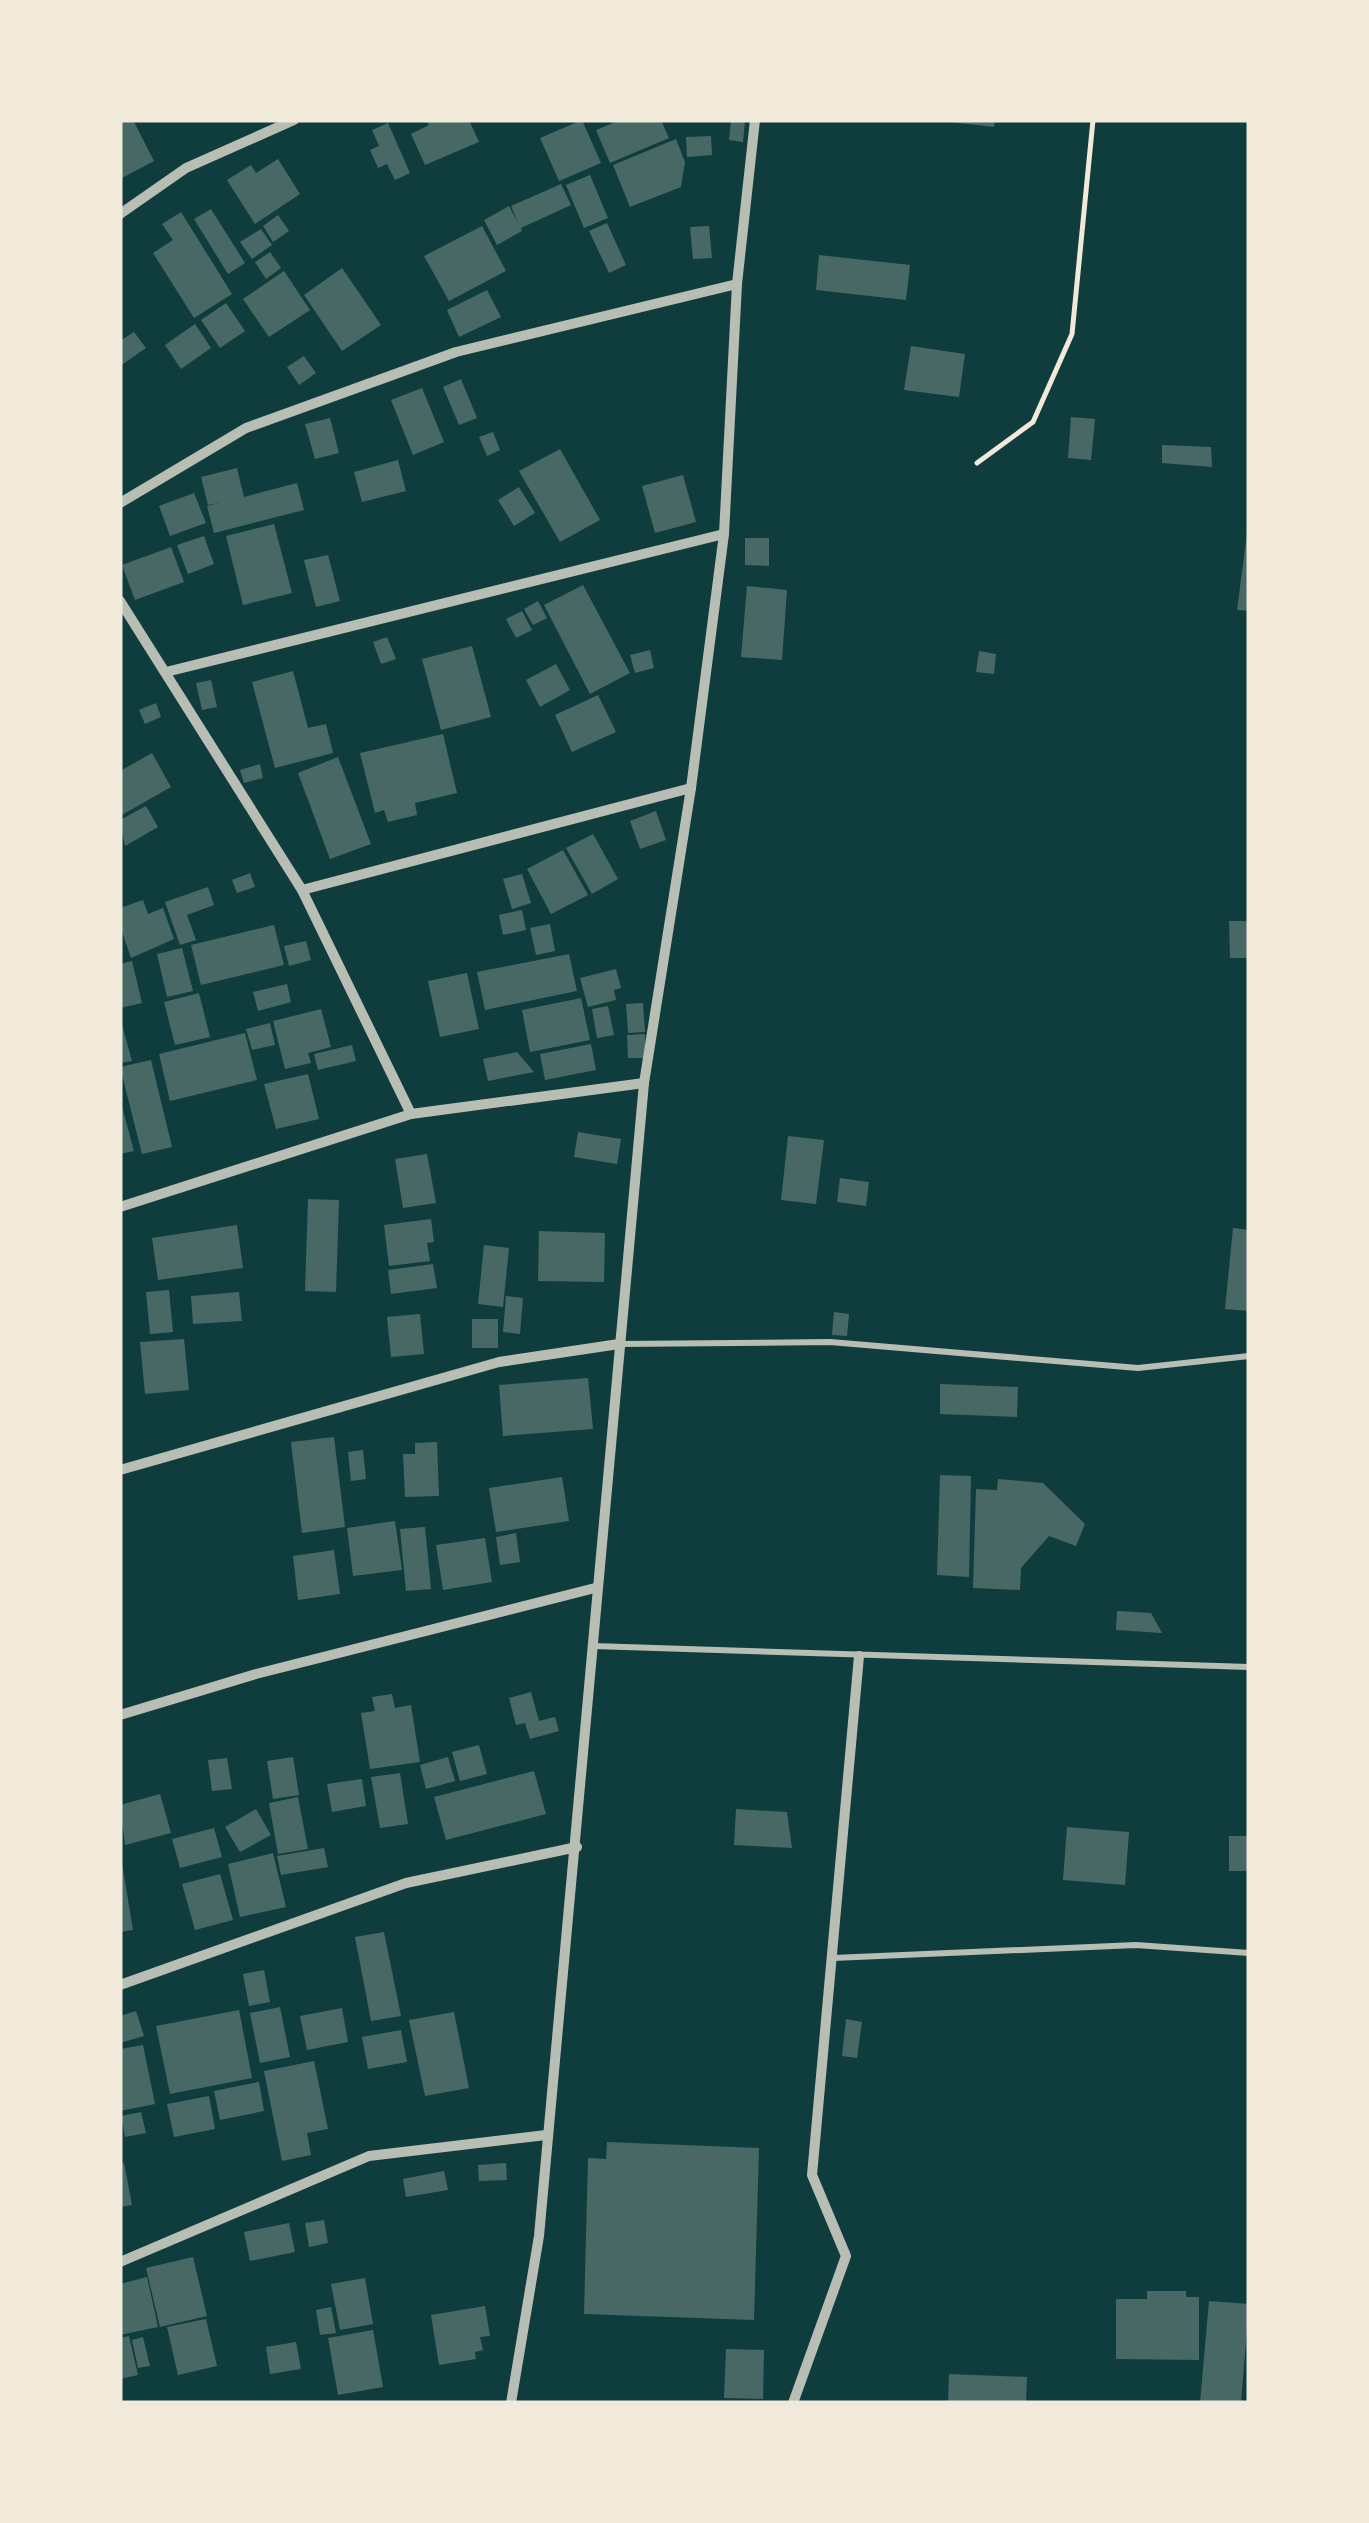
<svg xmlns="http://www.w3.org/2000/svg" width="1369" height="2523" viewBox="0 0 1369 2523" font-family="Bitter,serif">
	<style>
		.building { fill: #486865 }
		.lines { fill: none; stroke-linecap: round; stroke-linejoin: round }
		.path { stroke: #f1e9da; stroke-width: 5 }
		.service { stroke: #b8beb3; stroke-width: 6 }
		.minor { stroke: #b8beb3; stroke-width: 10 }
	</style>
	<rect width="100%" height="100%" fill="#0f3d3e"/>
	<g class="building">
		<polygon points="120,120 133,120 154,161 120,179"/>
		<polygon points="426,120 469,120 479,142 425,165 411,134 429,125"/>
		<polygon points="582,120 601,163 559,181 540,138"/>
		<polygon points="620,120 661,120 669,138 610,163 596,130"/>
		<polygon points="731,120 745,121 743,142 729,140"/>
		<polygon points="933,120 995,120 994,127"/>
		<polygon points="388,123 410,173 395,180 387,164 378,168 370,150 379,146 372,130"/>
		<polygon points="711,136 712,155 687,157 686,137"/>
		<polygon points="676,139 685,162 681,187 630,207 613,165"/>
		<polygon points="278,159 300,194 255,224 227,180 251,165 256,173"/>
		<polygon points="590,175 608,218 584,228 566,185"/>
		<polygon points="561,184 571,205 521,228 522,231 497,245 484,220 509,206 518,223 511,206"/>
		<polygon points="211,209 245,263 228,274 194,219"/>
		<polygon points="181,212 232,294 194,318 153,253 173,240 162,224"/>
		<polygon points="278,215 289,231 273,242 263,226"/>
		<polygon points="607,223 626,265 609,273 589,231"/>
		<polygon points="482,226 506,271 449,301 424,256"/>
		<polygon points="709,226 712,258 693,259 690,227"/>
		<polygon points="261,229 272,245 252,259 240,242"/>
		<polygon points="270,252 281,268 266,279 255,262"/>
		<polygon points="819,255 910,265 906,300 816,290"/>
		<polygon points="342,268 381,325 342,351 304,295"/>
		<polygon points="284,271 310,310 269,337 243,299"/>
		<polygon points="487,290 501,317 459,337 447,310"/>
		<polygon points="226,303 245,331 220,348 201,320"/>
		<polygon points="195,324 211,348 181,369 165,345"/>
		<polygon points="134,332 146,348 120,366 120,341"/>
		<polygon points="911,346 965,354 959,397 904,390"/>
		<polygon points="304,356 316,373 299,385 287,367"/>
		<polygon points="461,379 477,418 459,425 443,387"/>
		<polygon points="422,388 444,442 413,455 391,400"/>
		<polygon points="1071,417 1095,419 1091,460 1068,458"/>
		<polygon points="330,418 339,453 315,459 305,424"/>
		<polygon points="493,432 500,450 487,456 479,437"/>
		<polygon points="1162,445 1211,447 1212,467 1162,463"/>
		<polygon points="560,449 600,520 560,542 519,471"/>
		<polygon points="398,460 406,491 362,502 354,472"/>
		<polygon points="237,468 244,497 297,483 304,510 214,533 207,506 219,503 208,505 201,477"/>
		<polygon points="683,475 696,522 655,533 642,486"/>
		<polygon points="519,487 535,513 514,526 498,500"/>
		<polygon points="194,493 206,523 170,536 159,506"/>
		<polygon points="274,524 292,593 243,605 226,536"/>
		<polygon points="1247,533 1249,533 1249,611 1237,610"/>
		<polygon points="204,536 214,564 188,574 177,545"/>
		<polygon points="745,538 769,538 769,566 745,565"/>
		<polygon points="171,547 184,582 135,600 122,565"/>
		<polygon points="328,555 340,601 316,607 304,560"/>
		<polygon points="583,585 630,673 590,694 544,605"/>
		<polygon points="747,586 787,590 782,660 741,657"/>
		<polygon points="538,601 547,618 533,625 524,609"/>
		<polygon points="522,611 532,630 516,638 506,619"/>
		<polygon points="387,637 396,659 381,664 373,642"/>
		<polygon points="472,646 491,717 441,730 422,659"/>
		<polygon points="650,650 654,668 635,673 630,655"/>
		<polygon points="979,651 996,654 994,674 976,672"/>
		<polygon points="556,664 570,690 540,707 526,680"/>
		<polygon points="293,671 308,728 326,724 333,753 275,768 252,682"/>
		<polygon points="211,680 217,707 202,710 196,683"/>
		<polygon points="598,695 616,732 572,752 555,715"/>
		<polygon points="156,703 161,717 145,724 139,710"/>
		<polygon points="443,734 457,793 415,803 417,815 388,822 384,810 375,813 360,753"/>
		<polygon points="152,753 171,787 120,816 120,771"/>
		<polygon points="338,757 371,844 330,859 298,773"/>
		<polygon points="260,764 263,778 244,783 240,770"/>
		<polygon points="146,806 158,827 125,846 120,820"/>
		<polygon points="656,811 666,840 640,849 630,821"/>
		<polygon points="593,834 618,879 592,894 566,848"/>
		<polygon points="563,850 588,895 551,914 527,869"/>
		<polygon points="250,873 255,887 237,893 232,880"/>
		<polygon points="522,874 531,903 512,909 503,879"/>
		<polygon points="208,887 214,905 187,915 196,940 180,945 165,902"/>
		<polygon points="143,900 148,914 163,908 174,939 131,958 120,926 120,908"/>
		<polygon points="522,910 526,930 503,935 499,915"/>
		<polygon points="1229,921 1249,921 1249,958 1230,958"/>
		<polygon points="550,924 555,951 536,955 530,928"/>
		<polygon points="274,925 284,965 201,985 191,945"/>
		<polygon points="306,941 311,960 289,966 284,946"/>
		<polygon points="182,948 193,991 167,997 157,954"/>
		<polygon points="569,954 577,991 485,1010 477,972"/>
		<polygon points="132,961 142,1003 120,1008 120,964"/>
		<polygon points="616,969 621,988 614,990 616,1000 588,1007 580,978"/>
		<polygon points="467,973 479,1029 440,1037 428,981"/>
		<polygon points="287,984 291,1002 258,1011 253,992"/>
		<polygon points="199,993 210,1037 175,1045 164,1002"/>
		<polygon points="581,998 590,1040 530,1052 522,1010"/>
		<polygon points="643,1003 645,1032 628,1033 626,1004"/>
		<polygon points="608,1006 614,1035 597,1038 592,1009"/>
		<polygon points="321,1009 331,1047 308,1053 311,1063 285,1069 273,1021"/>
		<polygon points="120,1017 132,1061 120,1063"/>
		<polygon points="270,1023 275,1045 252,1050 246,1029"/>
		<polygon points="245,1033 257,1080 170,1101 159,1054"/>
		<polygon points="645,1034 646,1058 628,1058 627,1035"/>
		<polygon points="591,1044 596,1070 545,1080 540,1054"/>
		<polygon points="352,1045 356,1061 318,1070 314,1054"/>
		<polygon points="517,1052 534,1072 488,1081 483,1059"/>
		<polygon points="151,1060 172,1147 142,1154 120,1067"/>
		<polygon points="308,1074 319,1119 276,1129 264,1084"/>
		<polygon points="120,1099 134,1151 120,1154"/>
		<polygon points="578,1132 621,1139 617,1164 574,1157"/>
		<polygon points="788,1136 824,1140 816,1204 781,1200"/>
		<polygon points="427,1154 436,1203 403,1208 395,1159"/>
		<polygon points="840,1178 869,1182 866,1206 837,1202"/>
		<polygon points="308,1199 339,1200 336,1292 305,1291"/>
		<polygon points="431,1219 434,1242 427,1243 430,1261 389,1266 384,1225"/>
		<polygon points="237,1225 243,1268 158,1280 152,1238"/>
		<polygon points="1233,1228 1249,1230 1249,1311 1225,1309"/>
		<polygon points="539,1231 605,1233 604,1282 538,1281"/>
		<polygon points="484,1245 509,1248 503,1307 478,1304"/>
		<polygon points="433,1264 437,1288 391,1294 388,1270"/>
		<polygon points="169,1290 173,1332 150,1334 146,1292"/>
		<polygon points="239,1292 242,1321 193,1324 191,1296"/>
		<polygon points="506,1296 523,1298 520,1334 503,1332"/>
		<polygon points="834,1312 849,1314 847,1336 832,1335"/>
		<polygon points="420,1314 424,1354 391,1357 387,1317"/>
		<rect x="472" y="1319" width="26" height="29"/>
		<polygon points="184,1339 189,1390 145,1394 140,1342"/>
		<polygon points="588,1378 593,1429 503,1436 499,1385"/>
		<polygon points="940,1384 1018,1387 1017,1417 940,1414"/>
		<polygon points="334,1437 345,1527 302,1533 291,1442"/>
		<polygon points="437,1442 439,1496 405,1497 403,1454 415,1454 415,1443"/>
		<polygon points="363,1450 366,1479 351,1481 348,1452"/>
		<polygon points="940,1475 971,1476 969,1577 937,1575"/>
		<polygon points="562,1477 569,1521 496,1532 489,1488"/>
		<polygon points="998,1479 1043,1483 1085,1524 1076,1546 1049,1536 1021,1568 1020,1590 973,1588 976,1489 997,1490"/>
		<polygon points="395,1521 402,1570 353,1576 347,1528"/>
		<polygon points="425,1527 431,1589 406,1591 400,1529"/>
		<polygon points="516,1533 520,1562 500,1565 496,1537"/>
		<polygon points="485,1538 492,1582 443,1590 436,1545"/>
		<polygon points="334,1550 340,1594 298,1600 293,1556"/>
		<polygon points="1117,1611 1151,1613 1162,1633 1116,1630"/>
		<polygon points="531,1692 539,1721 555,1717 559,1731 530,1739 525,1723 516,1725 509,1698"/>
		<polygon points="392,1694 395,1708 411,1705 420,1762 370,1769 361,1713 375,1711 372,1697"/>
		<polygon points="479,1745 487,1774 460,1781 452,1752"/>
		<polygon points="293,1757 299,1795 273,1799 267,1761"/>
		<polygon points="448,1757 455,1781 426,1789 420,1765"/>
		<polygon points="227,1758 232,1789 212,1791 208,1760"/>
		<polygon points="534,1771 546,1814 446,1840 434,1797"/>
		<polygon points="400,1773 408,1824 380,1828 371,1777"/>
		<polygon points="362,1779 366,1806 332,1812 327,1784"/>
		<polygon points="160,1794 171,1833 125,1845 120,1805"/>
		<polygon points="298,1797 308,1849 278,1854 269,1803"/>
		<polygon points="256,1809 271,1835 240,1852 225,1827"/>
		<polygon points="736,1809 787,1812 792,1848 734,1845"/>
		<polygon points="1067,1827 1129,1832 1125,1885 1063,1880"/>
		<polygon points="214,1828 222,1857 180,1868 172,1839"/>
		<rect x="1229" y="1836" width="20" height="35"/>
		<polygon points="324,1848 328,1867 281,1875 277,1856"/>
		<polygon points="273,1853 286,1907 240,1917 228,1864"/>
		<polygon points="122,1863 133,1930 120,1932 120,1864"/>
		<polygon points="220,1874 233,1920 195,1930 182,1884"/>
		<polygon points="384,1932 401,2016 371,2021 355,1937"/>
		<polygon points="264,1970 270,2002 249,2006 243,1974"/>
		<polygon points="280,2007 290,2057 260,2063 250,2013"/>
		<polygon points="342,2008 348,2042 307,2050 300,2016"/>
		<polygon points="239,2010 252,2078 170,2094 156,2026"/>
		<polygon points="136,2011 144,2036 120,2043 120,2016"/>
		<polygon points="454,2012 469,2088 425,2096 409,2020"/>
		<polygon points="846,2019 862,2022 857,2058 842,2056"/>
		<polygon points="401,2030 407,2062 368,2069 362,2037"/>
		<polygon points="143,2045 155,2104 120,2111 120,2049"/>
		<polygon points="314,2061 328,2129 307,2133 311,2155 282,2161 264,2071"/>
		<polygon points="259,2082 264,2111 220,2120 214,2091"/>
		<polygon points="209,2096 215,2129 174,2137 167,2104"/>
		<polygon points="141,2112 146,2133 125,2137 121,2116"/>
		<polygon points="607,2142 759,2148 754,2320 584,2314 588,2158 606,2159"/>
		<polygon points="124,2163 132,2205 120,2207 120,2164"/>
		<polygon points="506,2163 507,2180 479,2181 478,2165"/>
		<polygon points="444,2171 448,2190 406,2197 403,2179"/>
		<polygon points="324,2220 328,2243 309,2247 305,2223"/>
		<polygon points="289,2223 295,2252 250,2261 244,2232"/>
		<polygon points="193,2257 207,2316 160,2327 146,2268"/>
		<polygon points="147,2277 158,2327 120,2335 120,2284"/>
		<polygon points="365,2278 373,2324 340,2330 331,2284"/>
		<polygon points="1147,2291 1186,2291 1186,2297 1199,2297 1199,2360 1116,2359 1116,2299 1147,2299"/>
		<polygon points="1209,2301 1249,2304 1241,2403 1200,2403"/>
		<polygon points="485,2306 490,2336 480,2337 483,2350 475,2352 476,2359 439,2365 431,2315"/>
		<polygon points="331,2307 336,2333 320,2335 316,2310"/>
		<polygon points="206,2319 217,2366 178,2375 167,2327"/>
		<polygon points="373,2330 383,2387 338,2395 328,2338"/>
		<polygon points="129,2336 138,2375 120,2379 120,2338"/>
		<polygon points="143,2337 150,2366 138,2368 132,2340"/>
		<polygon points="296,2342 301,2369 270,2374 266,2347"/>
		<polygon points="726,2349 764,2350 763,2399 724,2398"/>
		<polygon points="949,2374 1027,2377 1026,2403 948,2403"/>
	</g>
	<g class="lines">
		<polyline class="path" points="977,463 1033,422 1072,334 1093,120"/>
		<g class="service">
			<polyline points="619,1344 830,1342 1138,1368 1249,1356"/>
			<polyline points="593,1646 1249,1667"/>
			<polyline points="833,1958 1136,1945 1249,1953"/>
		</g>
		<g class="minor">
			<polyline points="120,214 186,168 294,120"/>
			<polyline points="120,503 246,428 456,352 737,284"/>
			<polyline points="120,601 302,890 411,1114"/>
			<polyline points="166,672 724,534"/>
			<polyline points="302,890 691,788"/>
			<polyline points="120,1207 411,1114 644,1083"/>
			<polyline points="120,1470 499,1362 619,1344"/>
			<polyline points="120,1715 256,1674 595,1588"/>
			<polyline points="120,1985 406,1883 577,1847"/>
			<polyline points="120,2262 369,2156 546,2135"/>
			<polyline points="511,2403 539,2236 644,1083 691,788 724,534 737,284 755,120"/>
			<polyline points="793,2403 846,2256 812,2175 859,1656"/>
		</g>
	</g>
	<rect width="1369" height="2523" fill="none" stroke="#f1e9da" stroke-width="245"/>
</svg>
